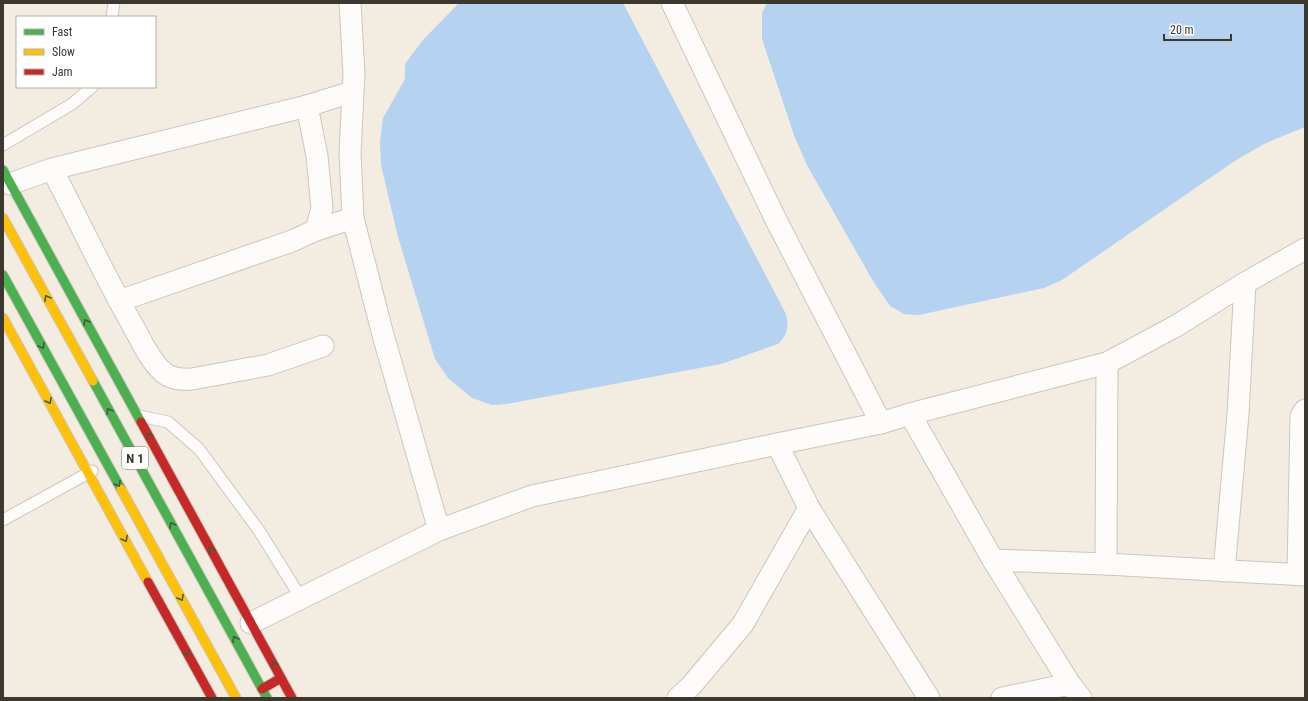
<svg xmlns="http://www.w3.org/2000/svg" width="1308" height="701" viewBox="0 0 1308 701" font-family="'Roboto Condensed',sans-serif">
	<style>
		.water { fill: #b5d2f0 }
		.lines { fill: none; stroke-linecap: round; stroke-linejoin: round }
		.lane-casing { stroke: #cbc6bd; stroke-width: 13 }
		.street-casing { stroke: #cbc6bd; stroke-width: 23 }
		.fast-casing { stroke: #cbc6bd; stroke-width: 11 }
		.slow-casing { stroke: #cbc6bd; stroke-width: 11 }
		.jam-casing { stroke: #cbc6bd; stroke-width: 11 }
		.lane { stroke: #fdfcfa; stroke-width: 11 }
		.street { stroke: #fdfcfa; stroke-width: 21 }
		.fast { stroke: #4caf50; stroke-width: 9 }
		.slow { stroke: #ffc107; stroke-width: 9 }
		.jam { stroke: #c62828; stroke-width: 9 }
		.oneway { stroke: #415b39 }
		.labels { text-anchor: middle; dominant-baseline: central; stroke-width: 3; stroke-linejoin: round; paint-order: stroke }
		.shield { fill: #fff; stroke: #76736d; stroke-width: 1 }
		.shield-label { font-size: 13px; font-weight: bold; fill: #3c372f }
	</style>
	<rect width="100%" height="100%" fill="#f3ece1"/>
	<g class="water">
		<path d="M459,3H623L786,314C789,327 788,334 778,344L721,364L507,404L492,405L472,398L448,378L435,359L398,237L381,165L380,142L383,118L405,79V64L422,41Z"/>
		<polygon points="767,3 1305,3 1305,127 1266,143 1236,160 1062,280 1044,288 919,315 904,314 890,306 873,281 808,167 795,138 762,39 762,13"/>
	</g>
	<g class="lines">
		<g class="lane-casing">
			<g id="lane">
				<polyline points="112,17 114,3"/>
				<polyline points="3,145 72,104 92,87"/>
				<polyline points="139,416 168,422 199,449 260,532 301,598"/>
				<polyline points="3,520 92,471"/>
			</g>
		</g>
		<g class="street-casing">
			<g id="street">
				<polyline points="350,3 354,74 350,153 353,218 383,335 439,530"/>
				<polyline points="672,3 776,220 881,423"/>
				<polyline points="307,106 317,156 322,208 316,230"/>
				<path d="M52,169C79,221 104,275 133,326C141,340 149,359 161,370C169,379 180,380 192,379L268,365L323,346"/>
				<polyline points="10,184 52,169 307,106 352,92"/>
				<polyline points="119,301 292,241 316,230 353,218"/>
				<polyline points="910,414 993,560 1070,684 1081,698"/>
				<polyline points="777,444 809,508 929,698"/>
				<polyline points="993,560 1106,564 1305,575"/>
				<polyline points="1106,564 1107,363"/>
				<polyline points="1224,571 1238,414 1245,283"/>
				<polyline points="1298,574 1301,416 1305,410"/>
				<polyline points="251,623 439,530 532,496 777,444 881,423 910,414 1107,363 1176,326 1245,283 1305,249"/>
				<polyline points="678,698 691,686 743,624 809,508"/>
				<polyline points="1002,698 1070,684"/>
			</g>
		</g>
		<g class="fast-casing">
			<g id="fast">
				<polyline points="3,170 141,422"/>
				<polyline points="3,275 121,489"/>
				<polyline points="93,381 267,698"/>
			</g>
		</g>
		<g class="slow-casing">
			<g id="slow">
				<polyline points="3,218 93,381"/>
				<polyline points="3,318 148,582"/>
				<polyline points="121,489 236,698"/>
			</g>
		</g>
		<g class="jam-casing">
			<g id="jam">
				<polyline points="141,422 292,698"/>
				<polyline points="148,582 212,698"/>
				<polyline points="262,689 281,678"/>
			</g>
		</g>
		<use href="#lane" class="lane"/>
		<use href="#street" class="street"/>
		<use href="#fast" class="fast"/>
		<use href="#slow" class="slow"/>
		<use href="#jam" class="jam"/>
	</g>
	<defs><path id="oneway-chevron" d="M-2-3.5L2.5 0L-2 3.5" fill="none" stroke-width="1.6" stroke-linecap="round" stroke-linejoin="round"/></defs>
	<g class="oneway">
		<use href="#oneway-chevron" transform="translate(47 298) rotate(-119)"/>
		<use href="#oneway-chevron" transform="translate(86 322) rotate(-119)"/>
		<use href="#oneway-chevron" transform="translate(42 346) rotate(61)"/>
		<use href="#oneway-chevron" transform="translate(49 401) rotate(61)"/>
		<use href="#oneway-chevron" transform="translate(109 411) rotate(-119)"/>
		<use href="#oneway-chevron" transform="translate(149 436) rotate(-119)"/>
		<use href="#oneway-chevron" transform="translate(118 484) rotate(61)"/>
		<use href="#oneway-chevron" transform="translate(172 525) rotate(-119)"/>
		<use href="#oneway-chevron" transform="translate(125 539) rotate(61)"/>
		<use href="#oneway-chevron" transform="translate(211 550) rotate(-119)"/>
		<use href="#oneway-chevron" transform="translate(181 598) rotate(61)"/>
		<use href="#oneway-chevron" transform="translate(235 639) rotate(-119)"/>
		<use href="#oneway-chevron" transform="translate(187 653) rotate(61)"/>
		<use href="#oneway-chevron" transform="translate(274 664) rotate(-118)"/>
	</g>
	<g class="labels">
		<rect class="shield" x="122" y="447" width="26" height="22" rx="3"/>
		<g class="shield-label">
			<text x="135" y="458">N 1</text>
		</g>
	</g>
	<rect width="1308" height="701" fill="none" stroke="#3c372f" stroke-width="8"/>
	<rect x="16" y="16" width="140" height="72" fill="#ffffff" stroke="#b1afac"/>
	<rect x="24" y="29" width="20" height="6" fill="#4caf50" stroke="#b1afac"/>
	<text x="52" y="36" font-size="12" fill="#3c372f">Fast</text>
	<rect x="24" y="49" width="20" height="6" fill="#ffc107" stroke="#b1afac"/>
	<text x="52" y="56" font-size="12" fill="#3c372f">Slow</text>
	<rect x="24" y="69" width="20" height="6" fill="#c62828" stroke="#b1afac"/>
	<text x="52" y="76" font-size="12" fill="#3c372f">Jam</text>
	<path d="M1164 34v6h67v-6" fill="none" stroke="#3c372f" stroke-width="2"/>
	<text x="1170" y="34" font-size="12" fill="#3c372f" stroke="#ffffff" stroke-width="3" paint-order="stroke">20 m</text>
</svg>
